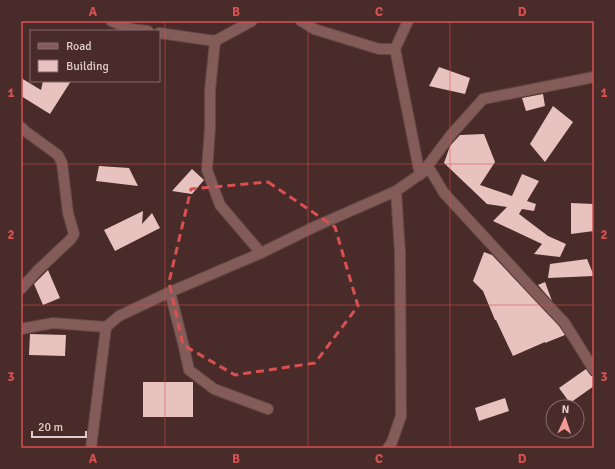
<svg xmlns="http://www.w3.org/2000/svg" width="615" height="469" viewBox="0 0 615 469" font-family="Signika,sans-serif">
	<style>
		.building { fill: #e8c2be }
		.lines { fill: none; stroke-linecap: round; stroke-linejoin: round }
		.minor-casing { stroke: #644846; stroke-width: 12 }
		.minor { stroke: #835b58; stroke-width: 10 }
		.marked { fill: none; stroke: #d85151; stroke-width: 3; stroke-dasharray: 8 5; stroke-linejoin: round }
		.grid { fill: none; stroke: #d85151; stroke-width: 1; stroke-opacity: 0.55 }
		.neatline { fill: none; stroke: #d85151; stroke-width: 1.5 }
		.grid-label { font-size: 13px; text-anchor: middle; font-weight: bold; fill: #d85151 }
	</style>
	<rect width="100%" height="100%" fill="#492b29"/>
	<g class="building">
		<polygon points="439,67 470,78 465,94 429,86"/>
		<polygon points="21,78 41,90 43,81 71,81 50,114 21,96"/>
		<polygon points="543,94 545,106 526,111 522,98"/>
		<polygon points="553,106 573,122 545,162 530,144"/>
		<polygon points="484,134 495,162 480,185 512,196 522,174 539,181 527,201 536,204 534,211 522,209 519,214 548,236 566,244 560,257 534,254 542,244 493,221 507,207 487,204 444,163 450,146 460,135"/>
		<polygon points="99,166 129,168 138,186 96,181"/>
		<polygon points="192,169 204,180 192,194 172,191"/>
		<polygon points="571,203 594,204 594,231 571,234"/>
		<polygon points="143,211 142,224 152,213 160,228 115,251 104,230"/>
		<polygon points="484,252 492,255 559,326 565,335 545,343 545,342 513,356 496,320 495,320 483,291 473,281"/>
		<polygon points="587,259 594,276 548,278 550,264"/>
		<polygon points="48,270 60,298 43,305 34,284"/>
		<polygon points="545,282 552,301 538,285"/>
		<polygon points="30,334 66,335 65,356 29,355"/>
		<polygon points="586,369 591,376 594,376 594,386 570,403 559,388"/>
		<rect x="143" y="382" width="50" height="35"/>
		<polygon points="505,398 509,411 479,421 475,408"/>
	</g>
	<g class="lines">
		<g class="minor-casing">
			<g id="minor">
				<polyline points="111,21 131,29 148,31"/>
				<polyline points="301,21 314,29 379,49 395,49"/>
				<polyline points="408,21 395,49 420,175"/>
				<polyline points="159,33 215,41 252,21"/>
				<polyline points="215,41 210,90 210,128 207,170 220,205 261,253"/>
				<polyline points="21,127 25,131 58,155 62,163 68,213 74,234 71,239 37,271 21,289"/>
				<polyline points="423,172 450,136 483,99 594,77"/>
				<polyline points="170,292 184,347 189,370 214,389 268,409"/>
				<polyline points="21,329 53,323 106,327 119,316 170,292 261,253 314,227 396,191 429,168 444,193 536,293 564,322 594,370"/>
				<polyline points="91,448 106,327"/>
				<polyline points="388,448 392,442 401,416 400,253 396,191"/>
			</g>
		</g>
		<use href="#minor" class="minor"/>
	</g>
	<path class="marked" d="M268,182L335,227L358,306L315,363L235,375L183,345L169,282L191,189Z"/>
	<path class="grid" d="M165,21V448M308,21V448M450,21V448M21,164H594M21,305H594"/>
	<rect width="615" height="469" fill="none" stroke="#492b29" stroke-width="44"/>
	<rect x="30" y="30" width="130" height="52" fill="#492b29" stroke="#856b6a"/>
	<rect x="38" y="43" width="20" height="6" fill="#835b58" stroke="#856b6a"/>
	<text x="66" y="50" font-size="12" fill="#e0cccb">Road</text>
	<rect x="38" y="60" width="20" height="12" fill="#e8c2be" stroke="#856b6a"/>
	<text x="66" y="70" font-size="12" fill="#e0cccb">Building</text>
	<g transform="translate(565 419) rotate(3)"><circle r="19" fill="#492b29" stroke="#856b6a"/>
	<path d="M0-3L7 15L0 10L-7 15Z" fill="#f59c96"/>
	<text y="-6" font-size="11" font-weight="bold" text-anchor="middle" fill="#e0cccb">N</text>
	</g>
	<path d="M32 431v6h54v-6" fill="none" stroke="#e0cccb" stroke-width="2"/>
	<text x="38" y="431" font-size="12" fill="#e0cccb" stroke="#492b29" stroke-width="3" paint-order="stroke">20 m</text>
	<rect x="22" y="22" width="571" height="425" class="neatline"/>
	<g class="grid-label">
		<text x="93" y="16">A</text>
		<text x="236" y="16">B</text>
		<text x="379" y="16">C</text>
		<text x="522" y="16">D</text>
		<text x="11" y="97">1</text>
		<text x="604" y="97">1</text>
		<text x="11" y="239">2</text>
		<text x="604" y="239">2</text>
		<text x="11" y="381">3</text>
		<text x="604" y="381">3</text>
		<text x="93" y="463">A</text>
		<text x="236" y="463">B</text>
		<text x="379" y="463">C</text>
		<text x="522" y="463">D</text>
	</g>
</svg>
